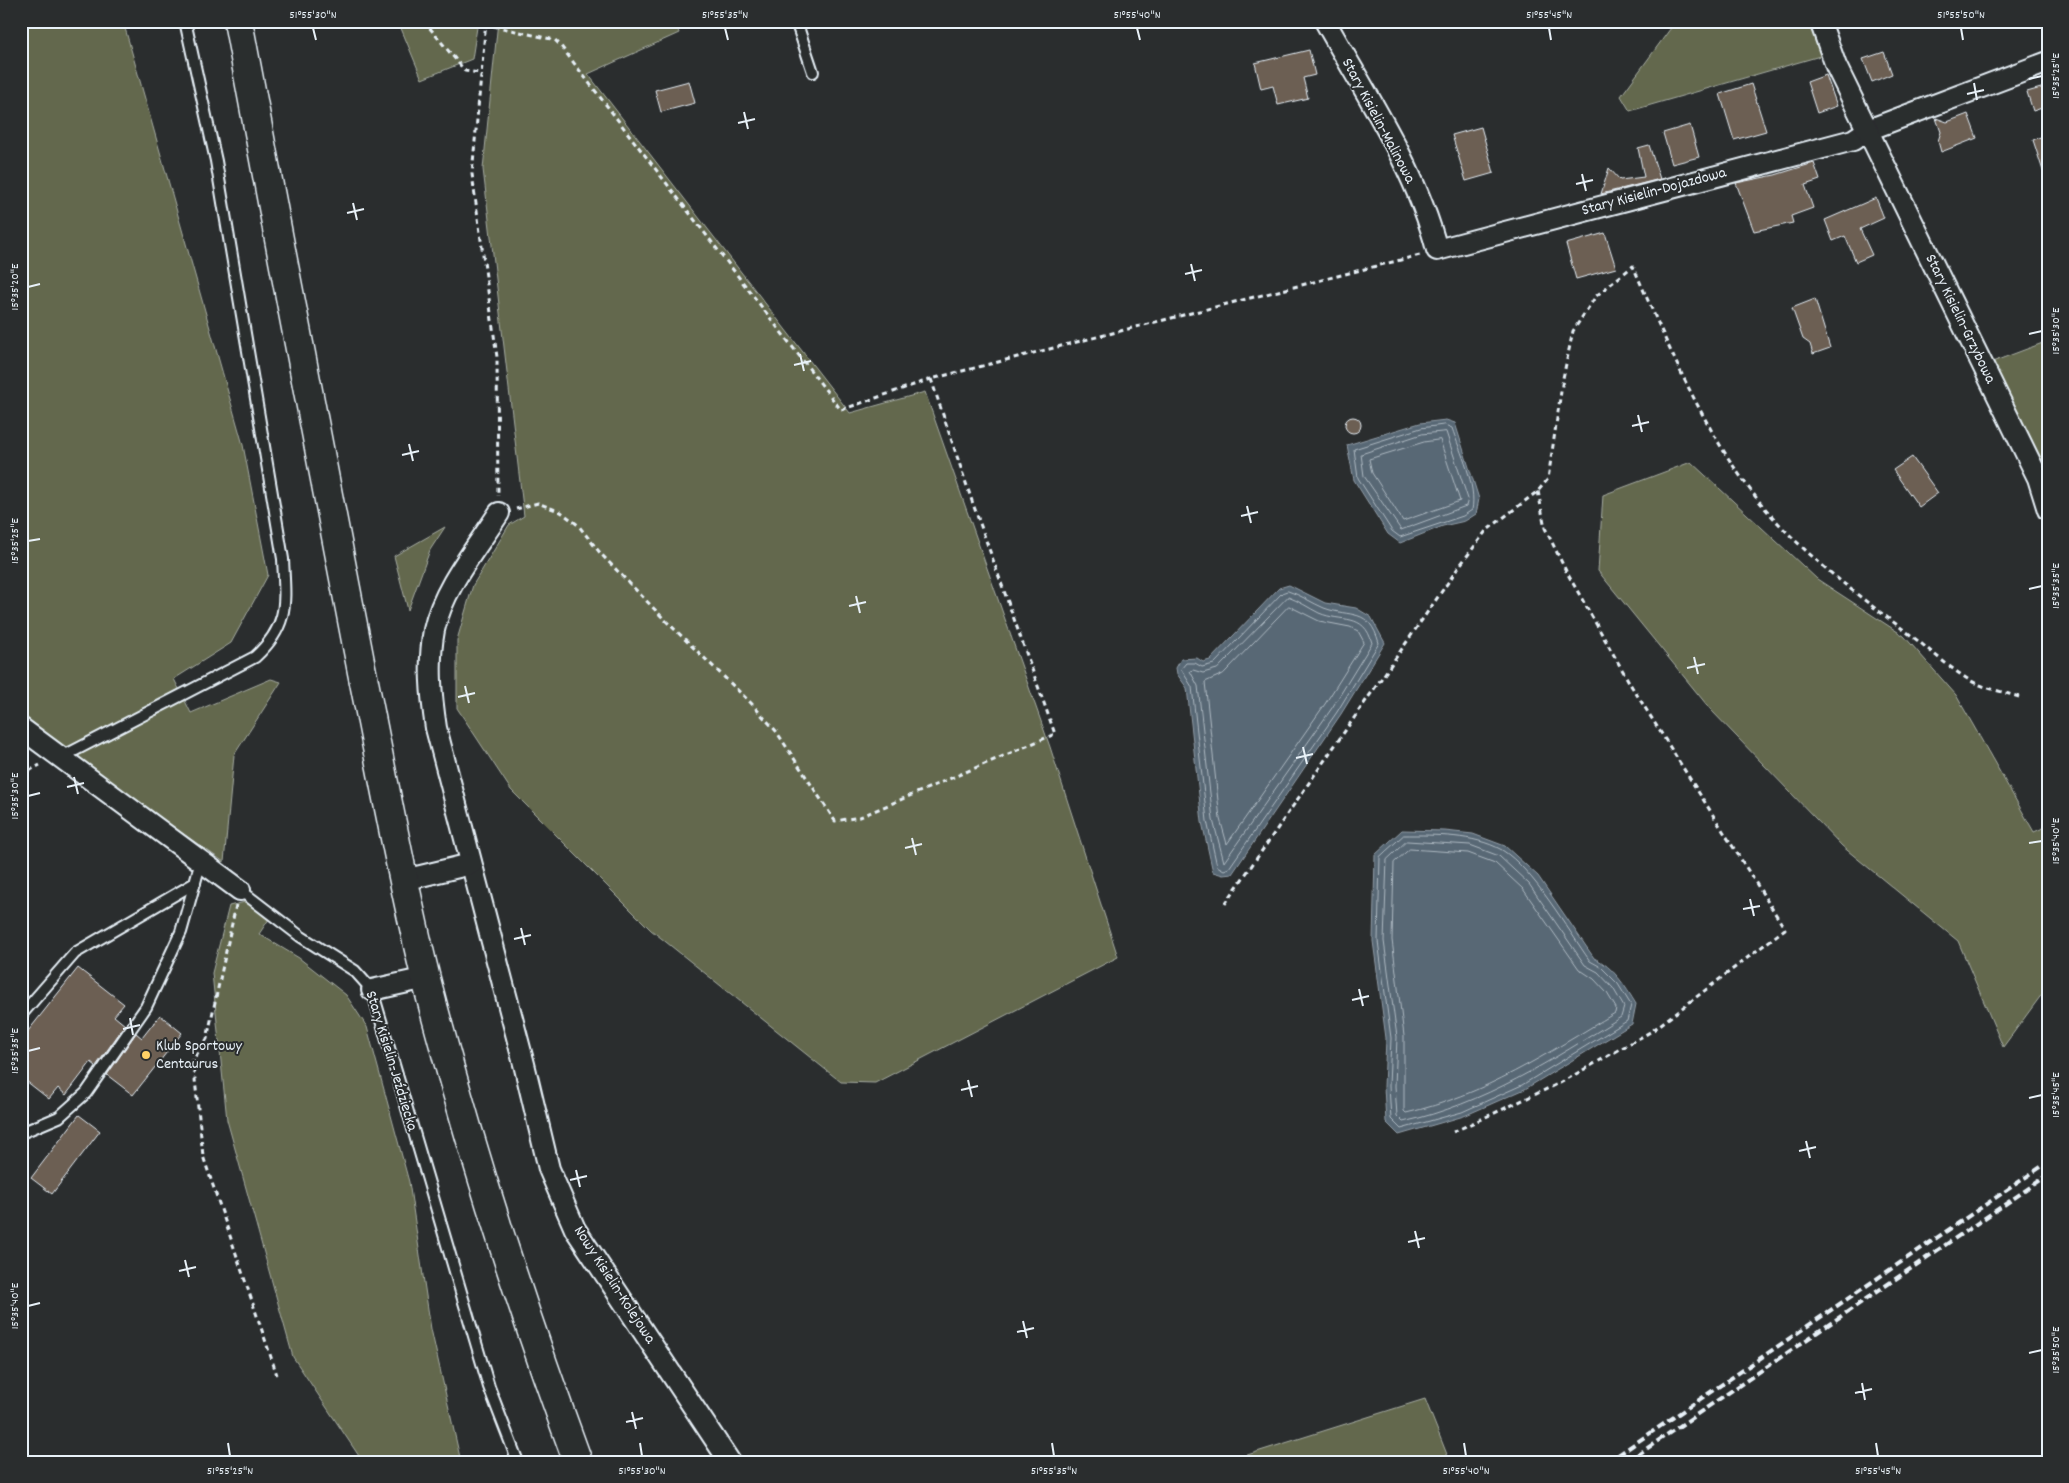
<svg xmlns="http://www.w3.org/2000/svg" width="2069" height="1483" viewBox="0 0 2069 1483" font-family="Dekko,sans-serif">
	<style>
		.green { fill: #63684e; stroke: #a6aca3 }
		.water { fill: #586774; stroke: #929ea9 }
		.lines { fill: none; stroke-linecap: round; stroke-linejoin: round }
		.shore { stroke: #aebac3; stroke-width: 1 }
		.building { fill: #6c5e53; stroke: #e8f1f8 }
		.service-casing { stroke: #e8f1f8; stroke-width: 14 }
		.minor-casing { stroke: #e8f1f8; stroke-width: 24 }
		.secondary-casing { stroke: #e8f1f8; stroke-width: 31 }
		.path { stroke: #e8f1f8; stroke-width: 3; stroke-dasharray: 5 4; stroke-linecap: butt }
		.service { stroke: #2a2d2e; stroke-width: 10 }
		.minor { stroke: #2a2d2e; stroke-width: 20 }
		.secondary { stroke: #2a2d2e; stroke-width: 28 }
		.rail { stroke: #e8f1f8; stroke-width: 4; stroke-dasharray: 8 4; stroke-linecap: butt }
		.ticks { fill: none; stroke: #e8f1f8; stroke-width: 2 }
		.poi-dot { fill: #ffd166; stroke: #2a2d2e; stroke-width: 2 }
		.labels { text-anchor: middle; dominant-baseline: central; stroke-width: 4; stroke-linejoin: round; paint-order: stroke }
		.street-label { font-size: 16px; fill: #e8f1f8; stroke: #2a2d2e }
		.poi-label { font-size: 16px; fill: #e8f1f8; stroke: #2a2d2e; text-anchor: start }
		.neatline { fill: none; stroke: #e8f1f8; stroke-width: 2 }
		.ticks-label { font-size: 12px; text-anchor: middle; fill: #e8f1f8 }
	</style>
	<rect width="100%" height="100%" fill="#2a2d2e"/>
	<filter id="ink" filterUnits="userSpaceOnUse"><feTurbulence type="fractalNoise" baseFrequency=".02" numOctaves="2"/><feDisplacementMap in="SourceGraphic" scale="10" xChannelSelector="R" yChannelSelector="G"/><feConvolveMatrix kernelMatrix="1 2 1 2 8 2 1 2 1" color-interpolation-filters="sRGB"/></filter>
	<g filter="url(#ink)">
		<g class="green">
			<polygon points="21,21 123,21 243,445 268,575 231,643 174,679 191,713 271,679 281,682 234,755 224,862 56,746 21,717"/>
			<polygon points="398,21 478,21 472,59 422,79"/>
			<polygon points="498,21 675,21 679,33 588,74 850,413 925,392 1050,747 1118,957 875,1083 841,1082 651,930 511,790 457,708 457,640 473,585 509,525 524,516 483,169"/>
			<polygon points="1676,21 1820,21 1827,54 1630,111 1621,96"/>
			<polygon points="2048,341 2048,498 1979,367"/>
			<polygon points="1691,462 1817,579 1904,636 1956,695 2034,832 2048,826 2048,986 2003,1047 1958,941 1842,846 1711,710 1598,571 1603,495"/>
			<polygon points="445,527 430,550 408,610 394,556"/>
			<polygon points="245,902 269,919 259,934 299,958 346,995 367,1027 409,1182 431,1329 461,1462 363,1462 293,1357 227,1120 212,973 229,906"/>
			<polygon points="1425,1399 1450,1462 1225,1462"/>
		</g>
		<g class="water">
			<polygon points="1446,420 1455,423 1479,499 1476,514 1465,521 1443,526 1400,543 1388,534 1354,480 1347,445 1420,423"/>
			<polygon points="1289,585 1325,603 1356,608 1371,617 1385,643 1341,714 1232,874 1223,875 1213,872 1202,822 1187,688 1177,674 1176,668 1181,659 1197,658 1203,662 1210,660 1279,588"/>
			<path d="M1402,830L1445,831L1473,834L1505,846L1538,876L1594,958C1614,967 1625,986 1636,1004L1632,1024L1525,1089L1464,1116L1399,1135L1386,1122L1384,1087L1386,1038L1373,941L1375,855Z"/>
		</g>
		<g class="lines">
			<g class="shore">
				<path d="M1445,425L1452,428C1460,452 1477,485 1472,510L1463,516L1400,537L1392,531L1358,478L1354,449L1421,428Z"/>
				<polygon points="1446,432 1468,499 1466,506 1401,530 1364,476 1361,454 1422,434"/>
				<polygon points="1440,440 1460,501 1403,521 1372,473 1369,459 1424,442"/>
				<path d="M1288,591C1301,595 1312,603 1324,608C1351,618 1369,607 1379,643L1337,712L1229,868L1224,870L1217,866L1207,821L1192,687L1181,669L1186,663H1195L1202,667L1214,664L1282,593Z"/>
				<path d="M1288,597C1299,601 1309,608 1319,613C1342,623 1364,612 1372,643L1332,708L1224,862L1213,820L1198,686L1190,671L1193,670L1203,673L1217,669Z"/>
				<polygon points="1289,606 1319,621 1350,627 1358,631 1364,642 1325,704 1227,844 1220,819 1205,682 1223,674"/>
				<path d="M1404,835C1436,835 1473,834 1502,850C1533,869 1568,930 1590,961L1601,967L1618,984L1631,1005L1627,1021L1522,1085L1462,1112L1401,1129L1391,1119L1389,1086L1391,1038L1378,941L1380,857Z"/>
				<path d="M1407,841L1470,845L1499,856L1529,884L1585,965L1598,972L1613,988L1624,1007L1621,1017C1552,1060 1484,1104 1403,1122L1397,1116L1395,1086L1397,1037L1384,941L1387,860Z"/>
				<path d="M1410,849L1468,853L1495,863L1523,889L1579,969L1594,979L1607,993L1616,1008L1615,1013C1548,1053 1483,1096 1406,1113L1404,1111V1036L1392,940L1394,863Z"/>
			</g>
		</g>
		<g class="building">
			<polygon points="1309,50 1315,75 1303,78 1308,98 1278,105 1273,86 1261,89 1255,63"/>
			<polygon points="1884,52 1892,74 1872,82 1863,59"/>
			<polygon points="1826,75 1837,106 1817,113 1807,82"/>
			<polygon points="689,81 695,103 661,112 655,90"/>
			<polygon points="1751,84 1766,131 1734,140 1720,94"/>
			<polygon points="2048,86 2048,106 2033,111 2027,92"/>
			<polygon points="1968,114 1977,138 1941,152 1938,141 1941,132 1936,118 1947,122"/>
			<polygon points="1690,125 1699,157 1672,164 1663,133"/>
			<polygon points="1481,127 1494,173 1466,181 1452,135"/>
			<polygon points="2048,134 2048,177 2045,177 2033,140"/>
			<polygon points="1649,145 1660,179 1601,194 1609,168 1620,180 1644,177 1638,148"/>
			<polygon points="1814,163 1820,180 1805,185 1813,208 1791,216 1793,223 1754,231 1736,183 1775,175"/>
			<polygon points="1876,198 1884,218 1860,229 1872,255 1856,262 1845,236 1833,241 1825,220"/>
			<polygon points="1605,233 1616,268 1576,279 1566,244"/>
			<polygon points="1815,299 1830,348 1813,354 1810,344 1803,339 1792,308"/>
			<circle cx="1353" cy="425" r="8"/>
			<polygon points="1912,457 1938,493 1919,507 1893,470"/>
			<polygon points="78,968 124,1004 114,1016 125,1025 96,1066 91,1062 66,1095 58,1088 49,1099 21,1077 21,1040"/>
			<polygon points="160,1015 182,1033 133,1095 107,1075 136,1033 142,1038"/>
			<polygon points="79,1115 100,1131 52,1194 31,1178"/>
		</g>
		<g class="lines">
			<g class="service-casing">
				<g id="service">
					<polyline points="796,21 813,72"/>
					<path d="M60,758L255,657C290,625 285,602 283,559L216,161L185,21"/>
					<polyline points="240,890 300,936 355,971 372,990 489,1387 518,1462"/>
					<polyline points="21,1015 75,953 195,883"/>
					<polyline points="21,1133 59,1117 86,1093 146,1007 181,932 201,861"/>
				</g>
			</g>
			<g class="minor-casing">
				<g id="minor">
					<path d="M1325,21C1366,95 1416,168 1437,250L1853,140L1868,130L2048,62"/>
					<polyline points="1820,21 1836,66 2038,478 2048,510"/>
					<path d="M499,513C476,549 443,588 434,630C428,663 431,695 436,728L524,1064L549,1169L575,1229L730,1462"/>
					<polyline points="21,728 240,890"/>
					<polyline points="404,880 471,864"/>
					<polyline points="372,990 426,978"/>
				</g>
			</g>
			<g class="secondary-casing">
				<path id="secondary" d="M238,21C279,238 319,456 362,672C383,775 401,878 426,979C468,1142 520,1304 578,1462"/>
			</g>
			<g class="path">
				<polyline points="424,21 465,71 480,73"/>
				<polyline points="486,21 472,174 497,357 498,496"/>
				<polyline points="485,24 555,40 560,45 841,410 931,379 1420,255"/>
				<polyline points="516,509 538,503 561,512 578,525 601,554 666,621 751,703 776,731 835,821 860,817 1055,734 972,501 931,379"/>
				<polyline points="21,775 40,765"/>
				<path d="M1225,904L1458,568L1486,531L1538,491L1548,479L1563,378L1573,331L1596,296L1633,266C1666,342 1704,431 1755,496C1793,545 1850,590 1900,627C1922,643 1943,663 1966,678C1981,688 2005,692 2022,698"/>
				<polyline points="236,905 207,1039 193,1060 203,1156 277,1375"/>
				<polyline points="1453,1132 1560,1083 1652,1031 1785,929 1632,687 1566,571 1545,528 1538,491"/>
			</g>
			<use href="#service" class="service"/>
			<use href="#minor" class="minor"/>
			<use href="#secondary" class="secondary"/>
			<g class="rail">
				<polyline points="1608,1462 2048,1162"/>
				<polyline points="1627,1462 2048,1175"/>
			</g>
		</g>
	</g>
	<path class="ticks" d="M313,28L316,40M725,28L728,40M1137,28L1140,40M1549,28L1551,40M1961,28L1963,40M2029,79L2042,76M1974,83L1977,100M1967,94L1984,90M744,112L748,129M738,123L755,119M1582,174L1586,191M1576,184L1593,180M353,203L357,220M347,213L364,209M1191,264L1195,281M1185,274L1202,270M28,287L40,284M2029,334L2042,331M800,354L804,371M794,365L811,361M1638,415L1642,432M1632,426L1649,422M409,444L413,461M402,455L419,451M1247,506L1251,523M1241,516L1258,512M28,541L40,539M2029,589L2042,586M856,596L860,613M849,606L866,602M1694,657L1698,674M1687,668L1705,664M465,686L469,703M458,697L475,693M1303,747L1307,764M1296,758L1313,754M74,777L78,794M67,787L84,783M28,796L40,793M912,838L916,855M2029,843L2042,841M905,848L922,844M1750,899L1754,916M1743,909L1760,906M521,928L525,945M514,939L531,935M1359,989L1363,1006M1352,1000L1369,996M130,1018L133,1035M123,1029L140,1025M28,1051L40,1048M968,1080L972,1097M961,1090L978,1086M2029,1098L2042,1095M1806,1141L1810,1158M1799,1151L1816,1147M576,1170L580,1187M570,1180L587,1176M1415,1231L1419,1248M1408,1242L1425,1238M185,1260L189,1277M179,1271L196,1267M28,1306L40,1303M1023,1321L1027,1338M1017,1332L1034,1328M2029,1353L2042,1350M1862,1383L1865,1400M1855,1393L1872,1389M632,1412L636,1429M626,1422L643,1418M228,1443L230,1456M640,1443L642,1456M1052,1443L1054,1456M1464,1443L1466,1456M1876,1443L1878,1456"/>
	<circle class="poi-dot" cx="146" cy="1055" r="5"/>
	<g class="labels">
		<g class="street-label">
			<text transform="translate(1378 121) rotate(62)">Stary Kisielin-Malinowa</text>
			<text transform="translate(1654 192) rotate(-15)">Stary Kisielin-Dojazdowa</text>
			<text transform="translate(1960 319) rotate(64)">Stary Kisielin-Grzybowa</text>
			<text transform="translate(391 1061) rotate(73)">Stary Kisielin-Jeździecka</text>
			<text transform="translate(614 1285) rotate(57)">Nowy Kisielin-Kolejowa</text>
		</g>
		<g class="poi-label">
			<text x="156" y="1046">Klub Sportowy<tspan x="156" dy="18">Centaurus</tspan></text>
		</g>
	</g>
	<rect width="2069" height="1483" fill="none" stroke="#2a2d2e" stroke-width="55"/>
	<rect x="28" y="28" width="2014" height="1428" class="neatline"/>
	<g class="ticks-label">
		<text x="313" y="18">51°55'30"N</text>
		<text x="725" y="18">51°55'35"N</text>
		<text x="1137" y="18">51°55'40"N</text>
		<text x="1549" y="18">51°55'45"N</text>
		<text x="1961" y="18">51°55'50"N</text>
		<text transform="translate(2055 76) rotate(-90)" y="4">15°35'25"E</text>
		<text transform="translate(14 287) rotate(-90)" y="4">15°35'20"E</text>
		<text transform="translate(2055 331) rotate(-90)" y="4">15°35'30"E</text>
		<text transform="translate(14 541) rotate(-90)" y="4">15°35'25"E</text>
		<text transform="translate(2055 586) rotate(-90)" y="4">15°35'35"E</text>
		<text transform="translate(14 796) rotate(-90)" y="4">15°35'30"E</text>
		<text transform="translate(2055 841) rotate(-90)" y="4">15°35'40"E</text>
		<text transform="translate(14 1051) rotate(-90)" y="4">15°35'35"E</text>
		<text transform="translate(2055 1095) rotate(-90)" y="4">15°35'45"E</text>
		<text transform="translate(14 1306) rotate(-90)" y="4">15°35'40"E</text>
		<text transform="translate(2055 1350) rotate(-90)" y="4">15°35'50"E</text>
		<text x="230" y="1474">51°55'25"N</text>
		<text x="642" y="1474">51°55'30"N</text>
		<text x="1054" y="1474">51°55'35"N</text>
		<text x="1466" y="1474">51°55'40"N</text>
		<text x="1878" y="1474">51°55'45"N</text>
	</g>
</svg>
